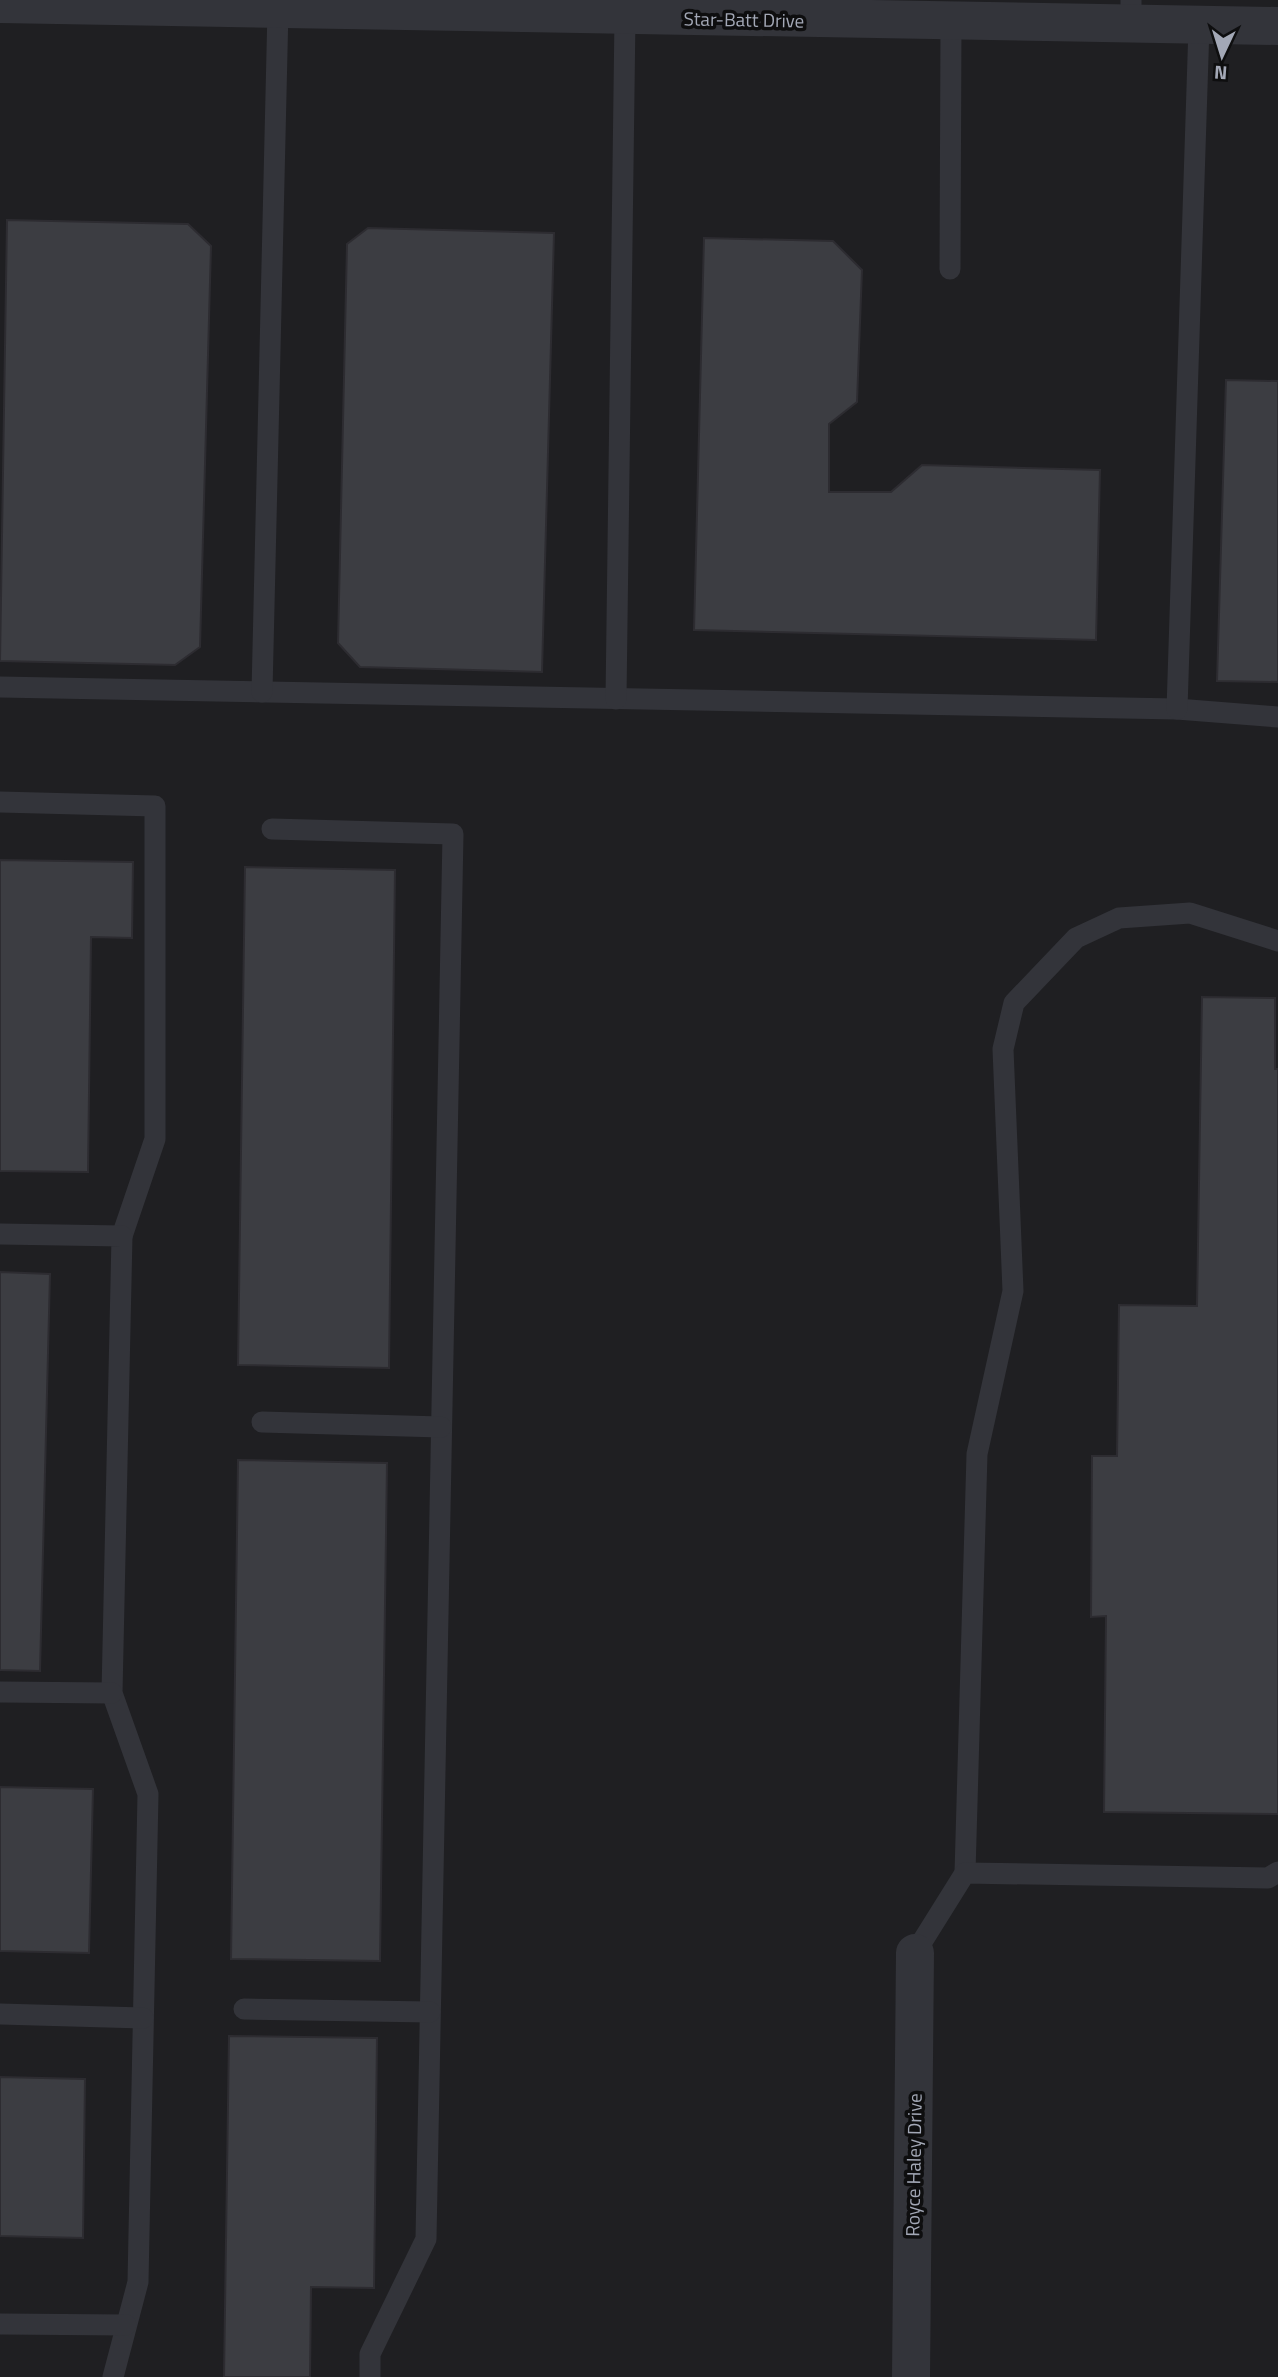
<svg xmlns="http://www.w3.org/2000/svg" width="1278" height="2377" viewBox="0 0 1278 2377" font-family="'Titillium Web',sans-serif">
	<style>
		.built { fill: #1f1f22 }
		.building { fill: #3c3d42; stroke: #2d2c31; stroke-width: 2 }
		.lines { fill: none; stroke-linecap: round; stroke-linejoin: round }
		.lane { stroke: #33343a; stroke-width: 21 }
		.street { stroke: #33343a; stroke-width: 38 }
		.labels { text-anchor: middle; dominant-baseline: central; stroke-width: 7; stroke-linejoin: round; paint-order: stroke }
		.street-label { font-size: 19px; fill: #a3a8b6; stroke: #0e0e0f }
	</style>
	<rect width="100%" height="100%" fill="#131314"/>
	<rect class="built" x="0" y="0" width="1278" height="2377"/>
	<g class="building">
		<polygon points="7,220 188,224 211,246 200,647 175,665 0,661"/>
		<polygon points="368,228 554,233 542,672 360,667 338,643 347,244"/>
		<polygon points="704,238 833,241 862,270 857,402 829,424 829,492 891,492 922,465 1100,470 1096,640 694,630"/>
		<polygon points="1226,380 1278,381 1278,682 1217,681"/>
		<polygon points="0,860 133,862 132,938 91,937 88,1172 0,1171"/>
		<polygon points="245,867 395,870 389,1368 238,1365"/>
		<polygon points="1202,997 1275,998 1275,1069 1278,1069 1278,1814 1104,1812 1106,1616 1091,1617 1092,1456 1117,1456 1119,1305 1197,1306"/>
		<polygon points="0,1272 50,1274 40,1671 0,1670"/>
		<polygon points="238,1460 387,1463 380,1961 231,1959"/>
		<polygon points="0,1787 93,1789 89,1953 0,1951"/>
		<polygon points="229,2036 377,2038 374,2288 311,2287 310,2377 224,2377"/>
		<polygon points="0,2077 85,2079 83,2238 0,2236"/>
	</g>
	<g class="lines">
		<g class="lane">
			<polyline points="1131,0 1131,25"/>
			<polyline points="950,269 951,22"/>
			<polyline points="0,687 1177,709 1278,717"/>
			<polyline points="262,692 278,9"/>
			<polyline points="616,699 625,16"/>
			<polyline points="1177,709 1199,26"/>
			<polyline points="0,802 155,806 155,1139 122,1236"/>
			<polyline points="272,829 453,834 426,2239 370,2354 370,2377"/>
			<polyline points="0,1234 122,1236 112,1693 148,1794 138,2282 113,2377"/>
			<polyline points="262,1422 441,1427"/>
			<polyline points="0,1692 112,1693"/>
			<polyline points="965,1873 977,1454 1013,1291 1003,1049 1014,1003 1076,938 1119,918 1190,913 1278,941"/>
			<polyline points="915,1953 965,1873 1268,1878 1278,1872"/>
			<polyline points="244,2009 430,2012"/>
			<polyline points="0,2014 143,2018"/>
			<polyline points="0,2324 126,2325"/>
		</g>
		<g class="street">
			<polyline points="0,4 1278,26"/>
			<polyline points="911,2377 915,1953"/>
		</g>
	</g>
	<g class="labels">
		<g class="street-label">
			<text transform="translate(744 19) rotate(1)">Star-Batt Drive</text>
			<text transform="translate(913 2165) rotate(-89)">Royce Haley Drive</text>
		</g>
	</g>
	<g transform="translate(1222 56) rotate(184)" stroke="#0e0e0f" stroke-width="5" paint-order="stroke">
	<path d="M0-5L12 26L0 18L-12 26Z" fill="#a3a8b6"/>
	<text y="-10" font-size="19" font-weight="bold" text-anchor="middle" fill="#a3a8b6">N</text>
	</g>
</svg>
